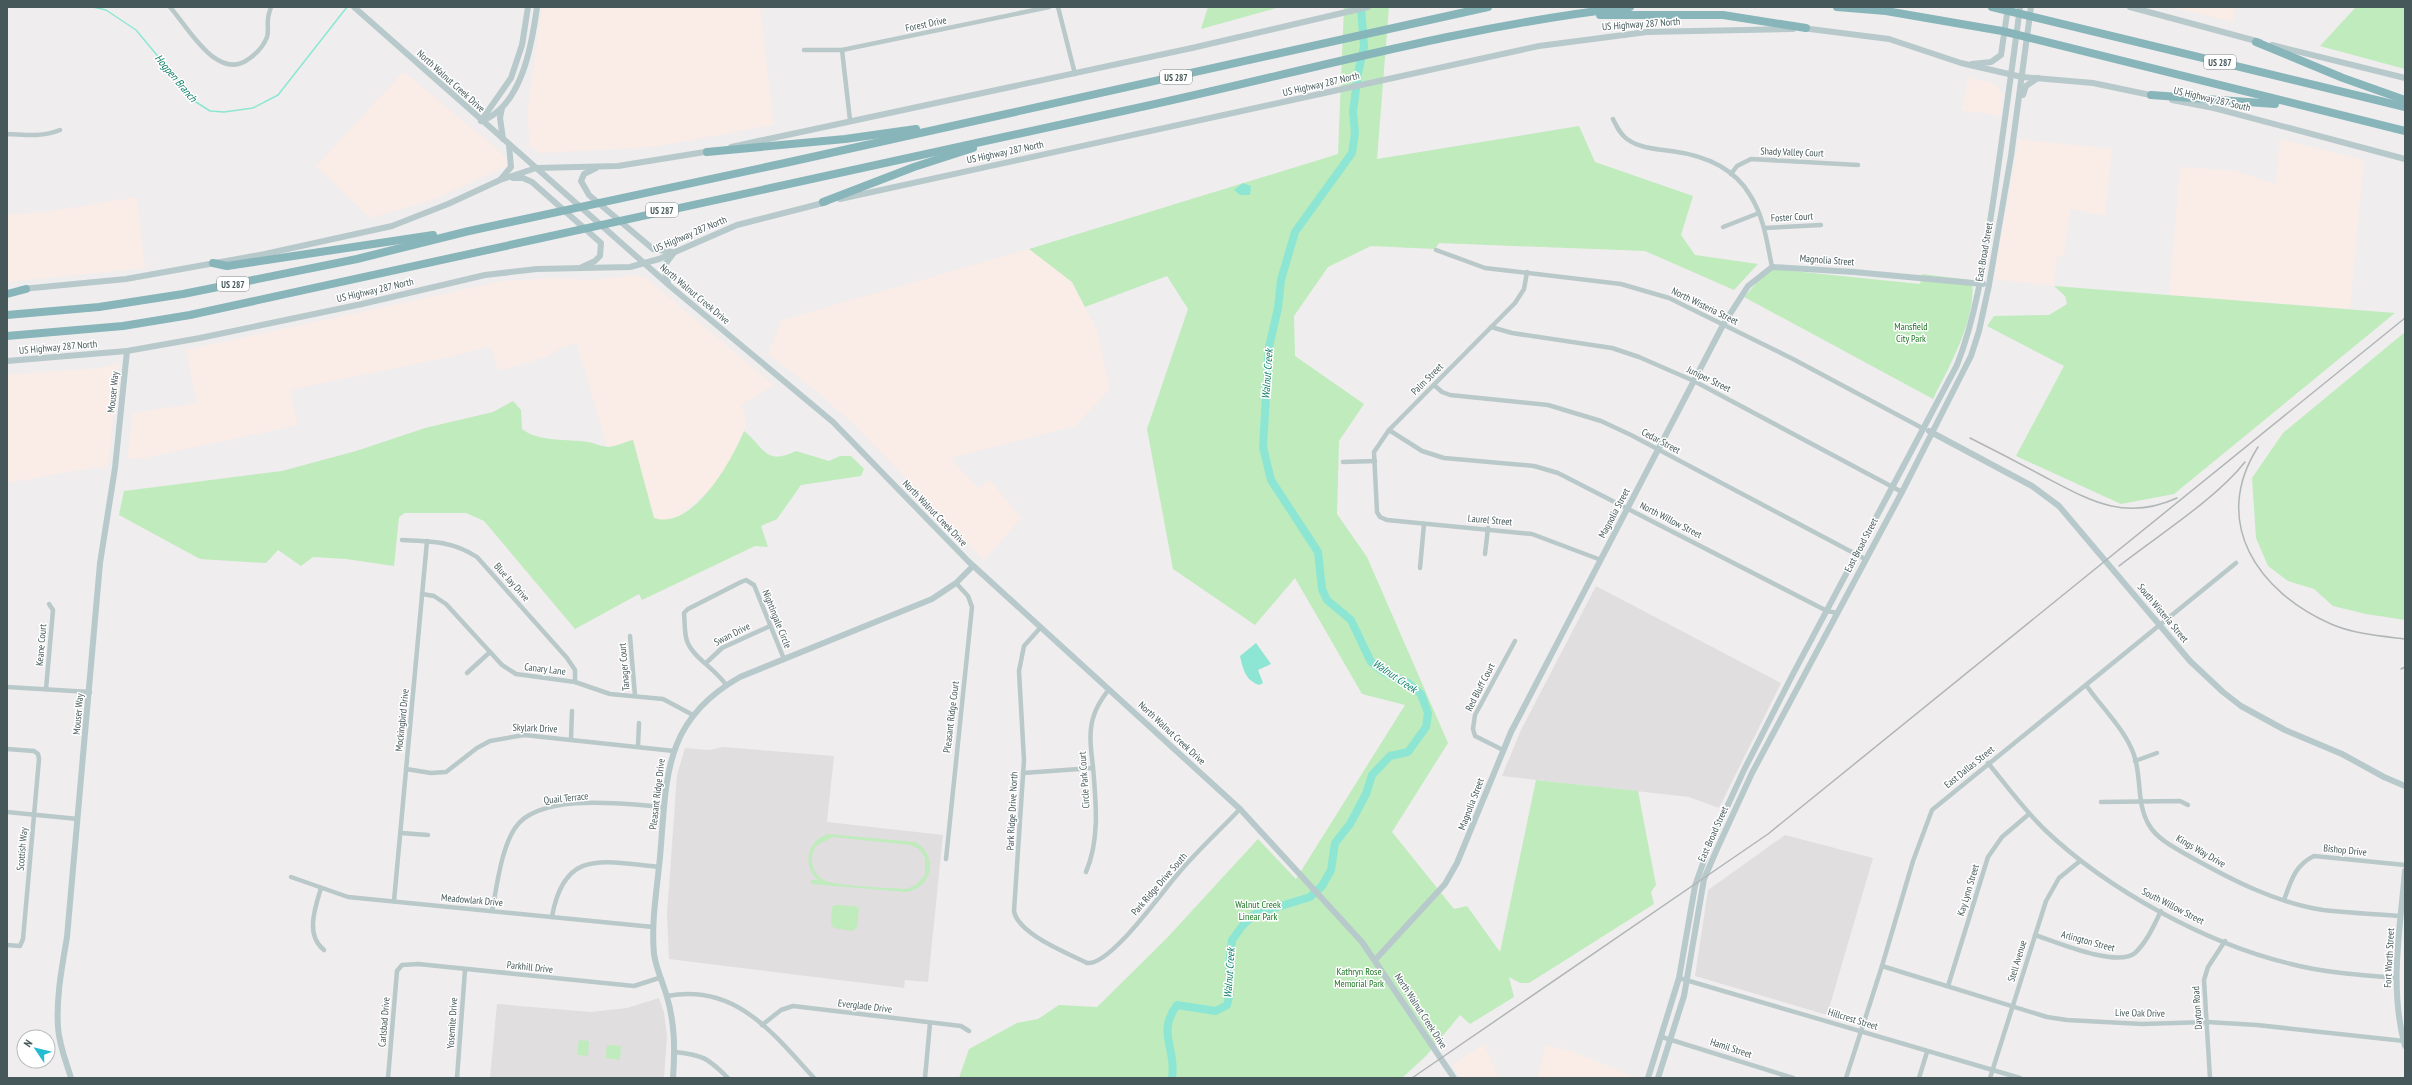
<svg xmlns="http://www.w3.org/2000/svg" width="2412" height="1085" viewBox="0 0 2412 1085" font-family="'PT Sans Narrow',sans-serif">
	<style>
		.commercial { fill: #faece6 }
		.education { fill: #e1dee0 }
		.green { fill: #bfebbd; fill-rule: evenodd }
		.water { fill: #8de6d3 }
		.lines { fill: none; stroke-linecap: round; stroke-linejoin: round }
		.stream { stroke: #8de6d3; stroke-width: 1.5 }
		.river { stroke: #8de6d3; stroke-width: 8 }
		.street { stroke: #b9c8c9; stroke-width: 4.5 }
		.secondary { stroke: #b7c9cb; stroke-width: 6 }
		.highway { stroke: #87b5b9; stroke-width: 8 }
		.rail { stroke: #b0b6b7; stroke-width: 1.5 }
		.labels { text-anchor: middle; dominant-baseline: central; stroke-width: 3; stroke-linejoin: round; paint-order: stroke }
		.shield { fill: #fff; stroke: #7e8a8b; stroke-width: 1 }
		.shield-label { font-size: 9px; font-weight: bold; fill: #465859 }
		.street-label { font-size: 10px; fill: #465859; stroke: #fff }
		.park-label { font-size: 10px; fill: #1c7623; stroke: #fff }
		.water-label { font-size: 11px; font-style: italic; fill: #14826b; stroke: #fff }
	</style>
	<rect width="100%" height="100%" fill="#f0edee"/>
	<g class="commercial">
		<polygon points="542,7 760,7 774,125 653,147 541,153 529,146 528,105"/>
		<polygon points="2170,7 2235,7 2233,22"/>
		<polygon points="402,73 408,75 502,153 508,163 505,167 430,201 370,218 316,166"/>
		<polygon points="1968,78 1995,84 2003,94 2000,116 1962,110"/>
		<polygon points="2019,139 2112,149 2105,216 2070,209 2064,256 2057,255 2054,286 1994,279"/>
		<polygon points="2280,139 2364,160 2350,309 2169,295 2180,167 2236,171 2276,184"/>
		<polygon points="137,197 145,268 7,282 7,215 46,212"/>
		<polygon points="1029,249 1072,282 1097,331 1110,389 1075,426 950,458 978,488 990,480 1021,518 984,560 856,426 816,391 768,354 782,320"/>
		<polygon points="636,275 647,279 774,385 741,405 746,417 744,431 727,468 713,487 680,515 663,521 654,518 633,440 607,447 577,343 563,347 546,357 499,371 490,346 458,355 290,390 298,425 144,458 127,459 133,413 197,403 186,350 503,281 555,278 592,280"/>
		<polygon points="119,363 108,468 97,467 7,483 7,375 100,368"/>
		<polygon points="1484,1044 1499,1078 1461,1078 1452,1065"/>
		<polygon points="1546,1045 1571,1051 1637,1078 1537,1078"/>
	</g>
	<g class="education">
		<polygon points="1596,586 1781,683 1719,808 1689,797 1502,776 1521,730"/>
		<polygon points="723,747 834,756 827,822 943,835 928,982 905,980 904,988 669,959 667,915 677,775 685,748 709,750"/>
		<polygon points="1785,835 1873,858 1827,1015 1695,976 1708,890"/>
		<polygon points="659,998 664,1012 667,1036 664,1078 490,1078 497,1004 591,1012 627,1008"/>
	</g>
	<g class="green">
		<polygon points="1208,7 1280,7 1201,29"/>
		<polygon points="1344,7 1389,7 1377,159 1579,126 1595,162 1693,196 1681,235 1695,255 1758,264 1734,290 1645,251 1439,243 1435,249 1371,246 1328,267 1294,316 1295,356 1364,404 1339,441 1337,514 1367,557 1448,743 1392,832 1454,909 1467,906 1500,952 1536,780 1638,791 1656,885 1651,892 1654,904 1529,983 1520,983 1509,977 1514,997 1470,1024 1460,1015 1426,1056 1402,1078 959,1078 969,1049 1017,1023 1038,1019 1059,1005 1097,1007 1166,939 1258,839 1296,879 1405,705 1362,694 1295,578 1255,625 1173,569 1147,429 1188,309 1167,276 1085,307 1072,282 1029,249 1338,154"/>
		<polygon points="2356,7 2405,7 2405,69 2320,46"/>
		<path d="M1772,269L1920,284L1922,274L1972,280C1977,318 1950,365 1933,399L1744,297L1759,280Z"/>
		<polygon points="2054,286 2395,313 2174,494 2121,504 2016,456 2064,366 1987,326 1994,316 2049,315 2067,304 2065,296"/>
		<polygon points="2405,332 2405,620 2366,614 2333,606 2314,589 2288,581 2268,566 2256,538 2252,478 2283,433"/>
		<path d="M513,401L521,410L522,429C538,442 568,439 588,442C594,443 603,447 609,447C617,446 625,442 633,440L654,518C693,531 732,460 744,431C765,448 765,466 796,451L829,461L840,456H851L864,469L861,476L801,485L777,519L761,526L768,547L755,546L642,600L639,594L575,629L484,521L466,513H405L399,517L394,566L346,559L313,557L301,566L278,550L266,563L200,559L119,515L124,491L282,471L356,451L425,428L493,412Z"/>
		<path d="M828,834L915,842C939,855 933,888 906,892L811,884V880H818C802,865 807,841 828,834ZM833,837L910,845L919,849L925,858V875L916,885L906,889C889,888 840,886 826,881C811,875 808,857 817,845Z"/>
		<polygon points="835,905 856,906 859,909 857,927 853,931 834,928 831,925 832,907"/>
		<polygon points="579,1040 589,1041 588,1056 577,1055"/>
		<polygon points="607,1045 621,1046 620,1060 605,1058"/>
	</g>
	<g class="water">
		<polygon points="1243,183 1251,186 1250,195 1240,195 1234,190"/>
		<path d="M1256,643L1271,664L1258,670L1263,683L1259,685C1245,680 1243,669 1240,656Z"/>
	</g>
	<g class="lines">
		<polyline class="stream" points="93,7 106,10 136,30 196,102 210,111 224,112 253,108 278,95 347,7"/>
		<path class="river" d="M1172,1078C1177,1048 1156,1033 1177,1005L1216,1011L1227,1005L1230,993L1229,967L1232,940L1243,925L1255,914L1310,897L1322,886L1331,870L1335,843L1350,824L1366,794L1372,775L1390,756L1408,752L1426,727L1428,713L1421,694L1408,683L1384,672L1371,662L1351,620L1327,600L1322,589L1318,552L1271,480L1263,447L1269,347L1278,308L1281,280L1295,232L1352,153L1355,133L1353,112L1358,73L1364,47L1361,7"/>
		<g class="street">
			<path d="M170,7C188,27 218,84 250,58C257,53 264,45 267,37C269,31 267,25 268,19C268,15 270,11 271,7"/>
			<polyline points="1058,7 1075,74"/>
			<polyline points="804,50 842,50 1049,7"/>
			<polyline points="842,50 850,120"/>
			<path d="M1613,119C1617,127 1620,134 1627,139C1639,148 1656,149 1671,151C1702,155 1733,166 1750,195C1764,217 1767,242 1772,267"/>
			<path d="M7,134C25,135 43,137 60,130"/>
			<polyline points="1731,174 1737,166 1751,159 1858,165"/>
			<polyline points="1723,227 1759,213"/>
			<polyline points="1765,228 1821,225"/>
			<polyline points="1436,250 1485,268 1621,284 1669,298 1793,359 1924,429"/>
			<polyline points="1527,272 1524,289 1515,303 1389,430 1374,452 1377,512 1380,517 1387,520 1532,534 1601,560"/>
			<polyline points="1491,327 1512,333 1612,348 1639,357 1694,381 1902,492"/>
			<polyline points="1434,385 1442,392 1450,395 1548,405 1601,421 1631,435 1865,559"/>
			<polyline points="1389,430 1422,451 1444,458 1534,466 1558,473 1827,611 1837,613"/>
			<polyline points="1343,462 1375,461"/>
			<path d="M402,540C430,541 453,541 477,557L567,658L575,670V682"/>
			<polyline points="1485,554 1488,528"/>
			<polyline points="1420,568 1424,524"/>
			<polyline points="422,594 434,596 446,604 502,665 516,674 575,682 610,694 663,699 693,715"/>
			<path d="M1041,627L1024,646L1019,671L1024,760L1014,911C1018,934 1067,953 1087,963C1110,966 1161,893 1177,875C1196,852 1219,831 1240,809"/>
			<polyline points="630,636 635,696"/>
			<polyline points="706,663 722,648 770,626"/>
			<polyline points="467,673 490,652"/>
			<path d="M726,685C716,669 693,658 687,641C684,632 685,622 684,613L688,609L741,582L746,580L754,585L784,659"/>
			<path d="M2086,685C2101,707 2125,729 2134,755C2142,778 2136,803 2149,825C2157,839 2175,848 2189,856C2230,879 2276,903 2323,910C2349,913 2375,914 2401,916"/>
			<polyline points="7,687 90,692"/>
			<polyline points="46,689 53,610 49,604"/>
			<polyline points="571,739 572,711"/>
			<polyline points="638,746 639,723"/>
			<polyline points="7,749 34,751 38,754 39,759 23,939 20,946 7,945"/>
			<polyline points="1503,750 1475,736 1473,729 1475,715 1515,641"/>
			<polyline points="2135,761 2157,753"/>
			<path d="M1988,763C2007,786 2024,810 2045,830C2108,890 2207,944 2291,964C2326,973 2360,975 2396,978"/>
			<polyline points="406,769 431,773 446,772 477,748 490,741 524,735 674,751"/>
			<polyline points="1023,773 1093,768"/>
			<polyline points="2101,802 2180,801 2188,805"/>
			<polyline points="7,812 78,819"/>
			<polyline points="401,833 428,835"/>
			<polyline points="946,859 972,607 968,596 956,583"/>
			<path d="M1086,872C1100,839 1096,802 1093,767C1091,749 1088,732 1094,715C1097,705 1103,697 1109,689"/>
			<polyline points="291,877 348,897 653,927"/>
			<path d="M321,888C315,908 305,935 324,950"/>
			<path d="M2284,900C2291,881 2295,865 2314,856L2405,865"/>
			<polyline points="394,901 427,541"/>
			<path d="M492,911C497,886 501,849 515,828C539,792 626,804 664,807"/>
			<path d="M552,917C564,847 605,862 659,867"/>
			<path d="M2035,935C2056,942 2117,968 2135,953C2147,942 2154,925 2161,911"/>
			<polyline points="1882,966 2047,1017 2067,1020 2142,1024 2207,1022 2257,1025 2404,1041"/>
			<polyline points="1679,978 2020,1078"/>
			<polyline points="1948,986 1988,857 2002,837 2029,814"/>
			<path d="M667,996C735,983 772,1032 814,1078"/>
			<polyline points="762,1025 781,1010 793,1006 961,1026 969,1031"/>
			<polyline points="1662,1037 1793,1078"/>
			<path d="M675,1052C703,1055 708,1058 728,1078"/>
			<polyline points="388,1078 397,971 402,965 418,964 634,986 659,978"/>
			<polyline points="457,1078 465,970"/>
			<polyline points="925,1078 930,1023"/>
			<polyline points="1846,1078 1882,966 1913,861 1932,810 2236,563"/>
			<polyline points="1919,1078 1927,1052"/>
			<polyline points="1990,1078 2046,901 2059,878 2080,861"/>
			<polyline points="2210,1078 2204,980 2208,967 2225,941"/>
		</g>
		<g class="secondary">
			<polyline points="354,7 670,286 833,422 968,561 1240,809 1362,942 1454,1078"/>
			<polyline points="2130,7 2260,42"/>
			<polyline points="1802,28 1889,39 1961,63 2022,77 2093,83 2155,96"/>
			<polyline points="2272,45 2405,78"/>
			<polyline points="1972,64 1991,62 2001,55 2008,7"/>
			<polyline points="2023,95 2026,86 2038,78"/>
			<polyline points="2172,100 2214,108 2405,159"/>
			<polyline points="502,108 500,118 503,139"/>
			<path d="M481,121C522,107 532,44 537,7"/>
			<polyline points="481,121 511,78 522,45 528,7"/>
			<polyline points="731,147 1192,48 1368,7"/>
			<polyline points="596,168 584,174 581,181 589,195 653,249 672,252"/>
			<polyline points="513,178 523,178 532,182 601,243 600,256 595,261 582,267"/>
			<polyline points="501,179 511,167 509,145"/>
			<polyline points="840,199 1539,46 1647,32 1793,29"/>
			<polyline points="668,283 664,266 673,254"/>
			<polyline points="22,289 126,279 265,254 392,226 448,204 500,180 536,168 618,166 711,151"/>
			<polyline points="7,361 127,351 200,338 362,304 485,275 537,269 630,267 659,259 737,225 827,202"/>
			<polyline points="1929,431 2032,486 2059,506 2190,661 2223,692 2241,706 2285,730 2342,754 2384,777 2405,786"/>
			<path d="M2405,871C2400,929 2389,989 2405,1046"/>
			<polyline points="1375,960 1445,884 1457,863 1511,732 1723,325 1748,286 1772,267 1854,272 1983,284"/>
			<path d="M71,1078C66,1061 59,1045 58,1027C56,997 62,967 67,937L100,563L115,468L127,351"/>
			<path d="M673,1078C675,1050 675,1024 667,997C663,982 656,969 654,954C651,922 657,889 660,857C667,778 662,721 740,677L932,599L956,583L973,566"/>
			<path d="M1648,1078L1679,978L1695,886L1709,846L1744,770L1793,674L1957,365C1978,311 1985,253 1994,196C2003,133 2012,70 2020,7"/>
			<polyline points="1658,1078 1684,996 1704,879 1717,849 1752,773 1902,492 1971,356 1979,331 1989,285 2011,156 2031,7"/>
		</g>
		<g class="highway">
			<polyline points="1837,7 1886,11 2002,31 2405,131"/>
			<polyline points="1992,7 2405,107"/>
			<polyline points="1600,15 1723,15 1806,28"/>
			<polyline points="2256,42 2343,78 2405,100"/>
			<polyline points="2151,95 2275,104"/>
			<polyline points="707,152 845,139 916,129"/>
			<polyline points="823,202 914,167 973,148"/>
			<polyline points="213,263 227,266 433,235"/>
			<polyline points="7,294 26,289"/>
			<polyline points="7,315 99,307 183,294 357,259 469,231 785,163 1488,7"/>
			<path d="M7,336L123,326L190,315C501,245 812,178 1123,111C1292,75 1459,26 1630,7"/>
		</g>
		<g class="rail">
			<path d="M1970,438C1994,450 2019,463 2043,476C2089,500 2124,522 2177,498"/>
			<path d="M2258,447C2210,522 2258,592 2331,624C2354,634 2380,636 2405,639"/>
			<path d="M2119,566C2157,536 2216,499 2245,462"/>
			<polyline points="2401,669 2405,667"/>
			<polyline points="1412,1078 1768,834 2405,318"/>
		</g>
	</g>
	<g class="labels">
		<g class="shield">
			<rect x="2204" y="55" width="32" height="14" rx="3"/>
			<rect x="1160" y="70" width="32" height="14" rx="3"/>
			<rect x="646" y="203" width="32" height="14" rx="3"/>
			<rect x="217" y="277" width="32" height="14" rx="3"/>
		</g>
		<g class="shield-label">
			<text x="2220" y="62">US 287</text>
			<text x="1176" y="77">US 287</text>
			<text x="662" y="210">US 287</text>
			<text x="233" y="284">US 287</text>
		</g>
		<g class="street-label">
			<text transform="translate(926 24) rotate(-12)">Forest Drive</text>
			<text transform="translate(1641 24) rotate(-4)">US Highway 287 North</text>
			<text transform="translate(451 81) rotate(42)">North Walnut Creek Drive</text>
			<text transform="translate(1321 84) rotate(-13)">US Highway 287 North</text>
			<text transform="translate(2212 99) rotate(13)">US Highway 287 South</text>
			<text transform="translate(1005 152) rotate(-12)">US Highway 287 North</text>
			<text transform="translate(1792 152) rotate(2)">Shady Valley Court</text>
			<text transform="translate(1792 217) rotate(-3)">Foster Court</text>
			<text transform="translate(690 234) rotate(-23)">US Highway 287 North</text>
			<text transform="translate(1984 252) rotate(-80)">East Broad Street</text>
			<text transform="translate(1827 260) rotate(4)">Magnolia Street</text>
			<text transform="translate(375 290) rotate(-13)">US Highway 287 North</text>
			<text transform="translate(695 294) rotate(40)">North Walnut Creek Drive</text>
			<text transform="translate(1705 306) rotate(26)">North Wisteria Street</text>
			<text transform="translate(58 347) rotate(-5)">US Highway 287 North</text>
			<text transform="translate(1427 379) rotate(-45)">Palm Street</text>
			<text transform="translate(1709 379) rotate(26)">Juniper Street</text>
			<text transform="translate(113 392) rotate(-84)">Mouser Way</text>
			<text transform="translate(1661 441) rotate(28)">Cedar Street</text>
			<text transform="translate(935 513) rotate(46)">North Walnut Creek Drive</text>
			<text transform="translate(1614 513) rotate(-62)">Magnolia Street</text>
			<text transform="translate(1490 520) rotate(5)">Laurel Street</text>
			<text transform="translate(1671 520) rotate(27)">North Willow Street</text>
			<text transform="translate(1861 545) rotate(-62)">East Broad Street</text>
			<text transform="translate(512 582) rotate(48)">Blue Jay Drive</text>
			<text transform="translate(2163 613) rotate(50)">South Wisteria Street</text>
			<text transform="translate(777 619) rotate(68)">Nightingale Circle</text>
			<text transform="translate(732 634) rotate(-27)">Swan Drive</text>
			<text transform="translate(41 645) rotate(-85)">Keane Court</text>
			<text transform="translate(624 667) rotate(-95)">Tanager Court</text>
			<text transform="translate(545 669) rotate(7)">Canary Lane</text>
			<text transform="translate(1480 687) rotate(-63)">Red Bluff Court</text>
			<text transform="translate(78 714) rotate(-85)">Mouser Way</text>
			<text transform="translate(951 717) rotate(-83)">Pleasant Ridge Court</text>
			<text transform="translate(402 720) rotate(-84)">Mockingbird Drive</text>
			<text transform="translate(535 728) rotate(2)">Skylark Drive</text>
			<text transform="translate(1172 733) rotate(43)">North Walnut Creek Drive</text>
			<text transform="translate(1969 767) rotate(-39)">East Dallas Street</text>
			<text transform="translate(1084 780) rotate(-94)">Circle Park Court</text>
			<text transform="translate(657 794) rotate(-83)">Pleasant Ridge Drive</text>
			<text transform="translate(566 798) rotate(-6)">Quail Terrace</text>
			<text transform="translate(1471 804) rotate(-69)">Magnolia Street</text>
			<text transform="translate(1012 811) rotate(-87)">Park Ridge Drive North</text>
			<text transform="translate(1713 834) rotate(-66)">East Broad Street</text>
			<text transform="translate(22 849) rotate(-85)">Scottish Way</text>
			<text transform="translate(2345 850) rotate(6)">Bishop Drive</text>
			<text transform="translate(2201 851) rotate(30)">Kings Way Drive</text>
			<text transform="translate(1159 884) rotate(-49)">Park Ridge Drive South</text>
			<text transform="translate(1968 890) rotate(-73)">Kay Lynn Street</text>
			<text transform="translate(472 900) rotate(5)">Meadowlark Drive</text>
			<text transform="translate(2173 906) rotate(27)">South Willow Street</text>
			<text transform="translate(2088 941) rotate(15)">Arlington Street</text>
			<text transform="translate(2389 958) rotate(-87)">Fort Worth Street</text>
			<text transform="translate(2017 961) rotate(-73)">Stell Avenue</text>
			<text transform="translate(530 967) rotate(6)">Parkhill Drive</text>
			<text transform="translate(865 1006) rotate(7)">Everglade Drive</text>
			<text transform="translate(2197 1008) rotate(-94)">Dayton Road</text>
			<text transform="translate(1421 1011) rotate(57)">North Walnut Creek Drive</text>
			<text transform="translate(2140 1013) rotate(1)">Live Oak Drive</text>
			<text transform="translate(1853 1019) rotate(17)">Hillcrest Street</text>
			<text transform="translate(384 1022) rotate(-85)">Carlsbad Drive</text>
			<text transform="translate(452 1023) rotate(-86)">Yosemite Drive</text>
			<text transform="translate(1731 1048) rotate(18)">Hamil Street</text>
		</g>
		<g class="park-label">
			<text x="1911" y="326">Mansfield<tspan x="1911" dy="12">City Park</tspan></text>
			<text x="1258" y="904">Walnut Creek<tspan x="1258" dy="12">Linear Park</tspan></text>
			<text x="1359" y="971">Kathryn Rose<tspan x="1359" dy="12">Memorial Park</tspan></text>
		</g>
		<g class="water-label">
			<text transform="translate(176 78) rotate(50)">Hogpen Branch</text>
			<text transform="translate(1267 374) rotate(-86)">Walnut Creek</text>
			<text transform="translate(1395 676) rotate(34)">Walnut Creek</text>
			<text transform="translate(1229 973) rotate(-86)">Walnut Creek</text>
		</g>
	</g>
	<rect width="2412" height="1085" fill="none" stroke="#465859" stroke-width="16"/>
	<g transform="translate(36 1049) rotate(305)"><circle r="19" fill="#ffffff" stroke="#b5bcbd"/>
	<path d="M0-3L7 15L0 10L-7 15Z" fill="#24bbd3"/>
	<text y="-6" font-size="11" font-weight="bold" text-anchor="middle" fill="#465859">N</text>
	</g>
</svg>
